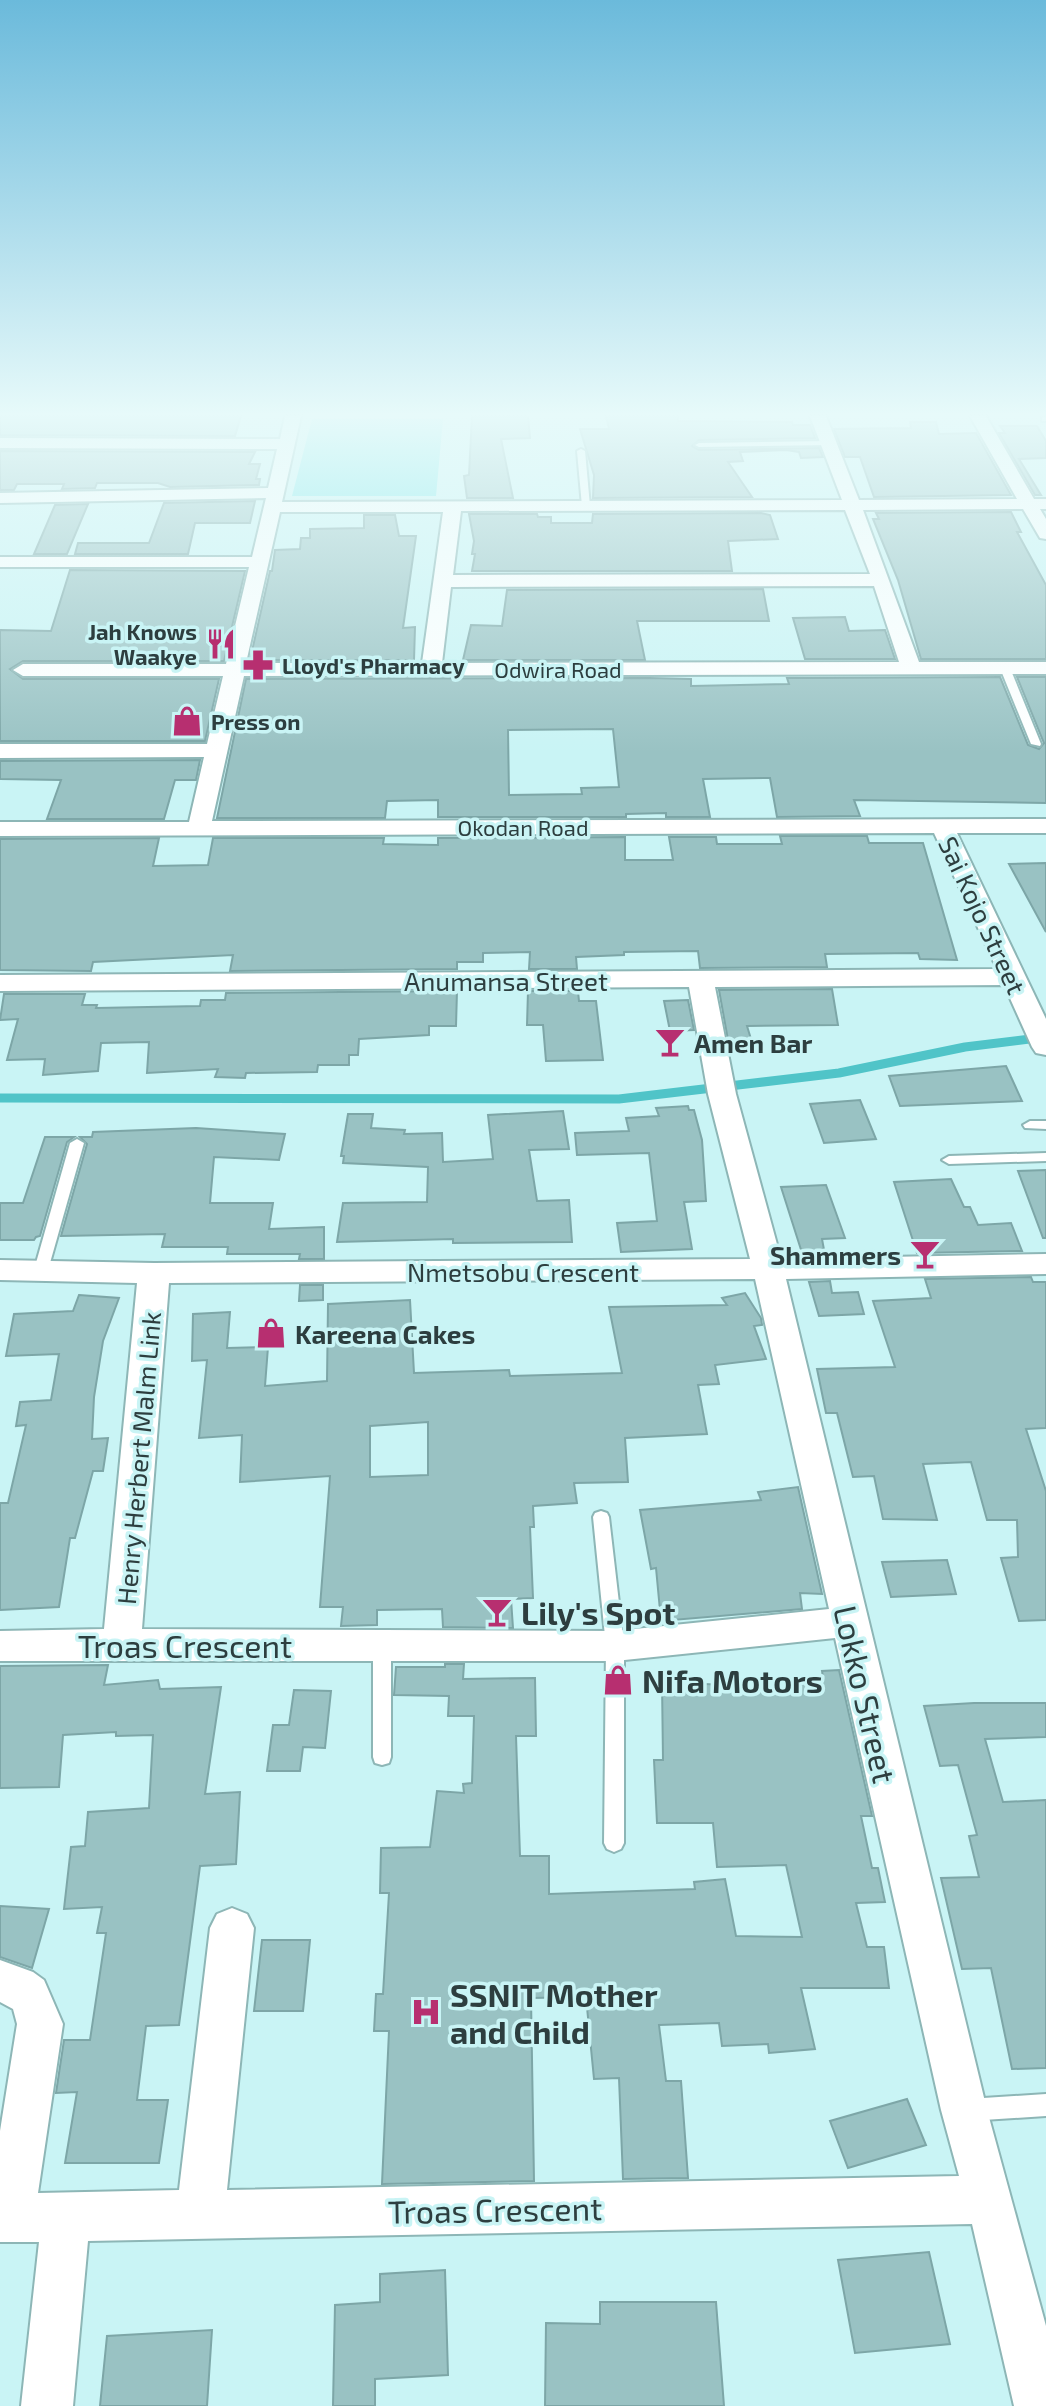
<svg xmlns="http://www.w3.org/2000/svg" width="1046" height="2406" viewBox="0 0 1046 2406" font-family="'Exo 2',sans-serif">
	<style>
		.green { fill: #75e6e9 }
		.lines { fill: none; stroke-linecap: round; stroke-linejoin: round }
		.stream { stroke: #50c4c8; stroke-width: 9 }
		.building { fill: #99c2c3; stroke: #7da6a7; stroke-width: 2; fill-rule: evenodd }
		.service-casing { stroke: #8db6b6; stroke-width: 4 }
		.minor-casing { stroke: #8db6b6; stroke-width: 4 }
		.service { fill: #fff; fill-rule: evenodd }
		.minor { fill: #fff; fill-rule: evenodd }
		.labels { text-anchor: middle; dominant-baseline: central; stroke-width: 7; stroke-linejoin: round; paint-order: stroke }
		.far-poi-label { font-size: 22px; font-weight: bold; fill: #2d3e3f; stroke: #c9f4f5; text-anchor: start }
		.far-street-label { font-size: 22px; fill: #2d3e3f; stroke: #c9f4f5 }
		.street-label { font-size: 26px; fill: #2d3e3f; stroke: #c9f4f5 }
		.poi-label { font-size: 26px; font-weight: bold; fill: #2d3e3f; stroke: #c9f4f5; text-anchor: start }
		.near-poi-label { font-size: 32px; font-weight: bold; fill: #2d3e3f; stroke: #c9f4f5; text-anchor: start }
		.near-street-label { font-size: 32px; fill: #2d3e3f; stroke: #c9f4f5 }
	</style>
	<rect width="100%" height="100%" fill="#c9f4f5"/>
	<polygon class="green" points="312,419 443,419 436,496 292,496"/>
	<g class="lines">
		<polyline class="stream" points="0,1098 619,1099 839,1073 965,1047 1046,1037"/>
	</g>
	<g class="building">
		<polygon points="0,416 241,416 235,436 0,435"/>
		<polygon points="472,416 528,416 530,438 501,439 513,498 467,498 464,476 469,475"/>
		<polygon points="606,416 678,416 678,421 792,422 793,425 810,425 815,438 699,440 692,446 699,450 819,448 823,457 801,458 799,452 786,450 740,452 743,461 728,462 752,497 593,498 594,475 580,429 609,429"/>
		<polygon points="910,422 936,422 939,434 976,433 1011,495 874,497 860,457 845,457 834,429 911,428"/>
		<polygon points="1000,426 1037,426 1046,441 1046,458 1019,459 1041,495 1035,495 999,433 1005,433"/>
		<polygon points="0,451 255,452 249,464 260,464 256,479 260,479 259,485 170,487 158,483 97,483 95,488 62,489 64,484 17,484 14,490 0,490"/>
		<polygon points="255,501 250,523 195,523 188,554 75,554 78,543 149,543 164,503"/>
		<polygon points="88,504 67,554 34,554 55,505"/>
		<polygon points="1011,512 1021,532 1017,532 1046,585 1046,659 921,659 898,580 873,519 879,519 876,513"/>
		<polygon points="761,513 770,515 778,539 728,541 732,571 472,571 475,554 472,554 474,541 469,514 537,514 538,517 551,517 551,523 592,523 593,514"/>
		<polygon points="364,515 395,515 399,536 416,536 403,628 415,627 414,660 250,660 270,571 272,571 275,550 300,549 301,538 310,538 310,529 364,528"/>
		<polygon points="70,570 245,571 224,661 23,661 10,669 23,679 219,679 205,741 0,741 0,630 51,631"/>
		<polygon points="763,589 769,621 637,621 645,660 463,660 471,625 502,626 507,590"/>
		<polygon points="845,617 849,631 885,630 895,659 805,659 793,618"/>
		<path d="M1000,677L1028,745L1039,749L1044,743L1017,677H1046V803L854,800L860,816L777,817L770,778L703,779L710,817H666V813L626,814V817H438V800L387,801L385,818H217L246,679L649,678L691,679V686L789,684L787,678H808ZM613,729L619,787L581,788L582,794L509,795L508,730Z"/>
		<polygon points="200,760 196,780 175,780 164,819 47,819 61,780 0,779 0,761"/>
		<polygon points="780,836 867,836 869,843 923,843 957,960 920,959 918,953 825,954 827,967 700,968 698,951 624,952 624,955 576,957 577,969 529,969 530,952 483,953 483,962 457,962 457,969 230,971 233,955 93,962 91,971 0,970 0,839 159,838 153,866 208,865 213,838 384,838 383,844 438,845 438,838 625,837 625,860 673,860 669,837 716,837 717,844 782,844"/>
		<polygon points="1046,863 1046,932 1009,864"/>
		<polygon points="832,989 838,1025 747,1026 751,1039 728,1040 719,990"/>
		<polygon points="457,991 456,1026 429,1026 429,1035 359,1039 358,1055 349,1055 349,1065 318,1065 317,1072 246,1073 245,1078 215,1077 218,1069 147,1073 149,1042 101,1043 98,1071 43,1075 45,1059 7,1060 18,1019 0,1020 4,994 85,994 82,1005 97,1005 96,1008 200,1006 201,1000 225,1000 226,993"/>
		<polygon points="528,991 578,991 579,1001 596,1001 603,1060 546,1061 543,1025 527,1025"/>
		<polygon points="688,1000 694,1030 670,1031 664,1001"/>
		<polygon points="1006,1066 1022,1101 900,1106 889,1076"/>
		<polygon points="860,1100 876,1139 824,1143 810,1104"/>
		<polygon points="688,1106 689,1110 694,1110 702,1140 706,1201 684,1202 692,1249 621,1252 617,1223 657,1221 649,1153 577,1155 575,1133 629,1131 626,1118 659,1116 656,1108"/>
		<polygon points="563,1111 569,1149 529,1150 537,1201 569,1200 572,1242 453,1243 453,1239 337,1242 343,1203 427,1202 428,1167 343,1163 344,1156 341,1156 348,1114 373,1114 371,1128 405,1130 404,1134 442,1133 443,1162 493,1159 488,1115"/>
		<polygon points="196,1128 285,1134 279,1160 214,1157 210,1203 273,1203 269,1229 324,1227 324,1259 299,1259 300,1254 227,1254 228,1247 162,1247 165,1234 61,1236 87,1144 80,1137 92,1137 93,1132"/>
		<polygon points="45,1137 74,1137 67,1142 40,1236 36,1237 34,1240 0,1240 0,1203 23,1203"/>
		<polygon points="1046,1170 1046,1238 1043,1238 1018,1171"/>
		<polygon points="951,1179 964,1207 970,1207 978,1225 1011,1223 1022,1251 917,1253 894,1182"/>
		<polygon points="826,1185 845,1238 822,1239 825,1255 803,1256 781,1187"/>
		<polygon points="1031,1277 1033,1282 1046,1282 1046,1428 1026,1429 1046,1491 1046,1620 1019,1621 1001,1558 1018,1557 1017,1520 987,1520 971,1462 923,1464 937,1520 883,1519 874,1476 853,1477 837,1413 826,1413 817,1369 895,1367 873,1301 931,1298 925,1279"/>
		<polygon points="830,1281 832,1293 858,1292 864,1314 819,1316 809,1282"/>
		<polygon points="300,1285 323,1285 323,1300 299,1301"/>
		<path d="M745,1293L761,1318L762,1325L754,1326L766,1359L715,1365L719,1384L698,1385L707,1434L625,1438L628,1482L574,1483L577,1503L533,1506L534,1527H530L533,1598L511,1599L513,1628L443,1627L442,1609L377,1610V1625L341,1626L343,1607H320L330,1476L240,1482L242,1435L199,1438L207,1360L192,1361L193,1314L230,1312L227,1348L268,1347L265,1386L327,1381L328,1304L410,1300L414,1373L509,1370L510,1376L622,1373L609,1307L727,1305L722,1298ZM428,1422V1475L370,1477V1426Z"/>
		<polygon points="79,1295 119,1298 103,1341 94,1397 92,1439 108,1438 103,1471 93,1471 75,1538 70,1538 59,1607 0,1610 0,1503 8,1503 26,1425 16,1426 20,1402 51,1400 59,1354 6,1356 14,1314 73,1311"/>
		<polygon points="798,1487 822,1594 800,1593 802,1609 661,1621 656,1568 651,1569 640,1510 761,1500 758,1492"/>
		<polygon points="947,1560 956,1594 891,1597 882,1562"/>
		<polygon points="445,1664 464,1664 463,1679 535,1678 536,1736 516,1736 520,1856 549,1856 549,1894 695,1889 694,1882 725,1879 736,1936 802,1937 786,1865 717,1867 713,1823 657,1823 654,1760 663,1760 662,1682 768,1687 767,1679 823,1677 822,1671 839,1670 872,1816 861,1816 872,1868 878,1868 885,1902 856,1903 867,1947 884,1947 889,1988 801,1988 815,2049 769,2053 768,2044 722,2046 719,2023 659,2025 666,2081 681,2081 688,2178 623,2179 619,2078 594,2079 586,1997 531,1998 534,2181 382,2184 389,2031 374,2031 376,1994 383,1994 389,1893 380,1893 381,1848 430,1847 437,1791 464,1793 463,1784 472,1783 474,1716 448,1716 449,1696 394,1695 396,1667 445,1667"/>
		<polygon points="108,1665 104,1685 158,1680 160,1689 221,1687 205,1794 240,1792 236,1864 200,1866 179,2025 146,2026 137,2100 168,2100 159,2163 65,2163 77,2092 56,2093 64,2040 90,2040 106,1933 97,1933 102,1907 64,1909 71,1847 85,1846 88,1812 149,1808 153,1735 116,1736 116,1732 63,1735 59,1787 0,1788 0,1666"/>
		<polygon points="294,1690 331,1691 325,1748 303,1747 300,1771 267,1771 273,1725 289,1725"/>
		<polygon points="974,1703 1046,1703 1046,1737 985,1739 1003,1802 1046,1800 1046,2068 1012,2069 991,1968 962,1969 941,1878 979,1877 969,1836 977,1835 958,1765 940,1766 924,1706"/>
		<polygon points="0,1906 49,1909 32,1968 0,1957"/>
		<polygon points="262,1940 310,1940 303,2011 254,2011"/>
		<polygon points="907,2099 926,2145 848,2168 830,2121"/>
		<polygon points="929,2252 950,2344 855,2353 838,2260"/>
		<polygon points="445,2270 448,2375 375,2379 375,2406 333,2406 335,2305 380,2302 380,2274"/>
		<polygon points="600,2302 716,2302 724,2406 545,2406 546,2323 600,2324"/>
		<polygon points="212,2330 207,2406 100,2406 107,2336"/>
	</g>
	<g class="lines">
		<g class="service-casing">
			<g id="service">
				<rect x="1042" y="417" width="4" height="4"/>
				<polygon points="829,441 833,443 832,445 699,447 695,445 699,443"/>
				<polygon points="581,449 585,451 590,506 586,508 582,506 577,451"/>
				<polygon points="1002,666 1010,668 1041,744 1040,746 1031,744 1000,668"/>
				<polygon points="1030,1121 1046,1121 1046,1129 1025,1128 1023,1125"/>
				<polygon points="77,1139 84,1143 48,1270 41,1275 36,1273 34,1270 70,1143"/>
				<polygon points="1046,1153 1046,1161 949,1164 942,1160 949,1156"/>
				<polygon points="601,1511 607,1513 609,1517 624,1646 624,1843 621,1849 614,1852 607,1849 604,1843 606,1646 593,1517 595,1513"/>
				<polygon points="382,1639 388,1641 391,1646 391,1757 389,1763 382,1765 375,1763 373,1757 373,1646 376,1641"/>
				<polygon points="1046,2094 1046,2116 968,2121 960,2118 957,2110 960,2102 968,2099"/>
			</g>
		</g>
		<g class="minor-casing">
			<path id="minor" d="M285,416H301L282,502L842,500L810,416H826L859,500L1017,499L970,416H986L1034,499H1046V509H1040L1046,519V539L1040,538L1023,509L863,510L919,662H1046V674L244,676L212,821L1046,819V833H957L1046,1019V1055L1036,1053L1032,1047L1004,985L715,987L736,1094L781,1259L1046,1254V1274L786,1279L987,2110L1046,2326V2406H1014L972,2224L88,2241L73,2406H21L39,2242H0V2131L17,2024L13,2009L0,2002V1960L33,1972L44,1980L63,2024L38,2193L179,2190L210,1928L217,1914L232,1908L247,1914L254,1928L227,2190L959,2176L941,2110L835,1638L615,1661H0V1631L104,1629L137,1283L0,1280V1260L154,1263L750,1259L708,1094L689,987L0,991V975L997,969L934,833L0,836V822H189L204,757L0,758V744H207L223,676H23L13,670L23,664H226L249,567H0V557H252L266,498L0,503V493L268,488L277,449L0,448V438L280,439ZM845,510L870,574L453,575L461,511ZM280,512H443L422,663H246ZM874,586L899,662L442,663L451,587ZM755,1279L829,1609L615,1631L142,1629L169,1283Z"/>
		</g>
		<use href="#service" class="service"/>
		<use href="#minor" class="minor"/>
	</g>
	<linearGradient id="sky" x2="0" y2="1"><stop stop-color="#6bbadb"/><stop offset="0.55" stop-color="#e7fafa"/><stop offset="1" stop-color="#e7fafa" stop-opacity="0"/></linearGradient>
	<rect width="1046" height="753" fill="url(#sky)"/>
	<defs>
		<g id="restaurant-bare" transform="scale(2.4)"><path d="M-5-6h1v4h1v-4h1v4h1v-4h1v5L-1.5 .5V6h-2V.5L-5-1ZM5-6V6H3V1.5H1.5Q1.5-4 5-6Z" fill="#b72f70" stroke="#c9f4f5" stroke-width="2.5" paint-order="stroke"/></g>
		<g id="pharmacy-bare" transform="scale(2.4)"><path d="M-2-6h4v4h4v4h-4v4h-4v-4h-4v-4h4Z" fill="#b72f70" stroke="#c9f4f5" stroke-width="2.5" paint-order="stroke"/></g>
		<g id="shop-bare" transform="scale(2.4)"><path d="M-5-2.5h2.3a2.7 3.5 0 0 1 5.4 0H5L5.5 6h-11ZM-1.5-2.5h3a1.5 2.3 0 0 0-3 0Z" fill="#b72f70" stroke="#c9f4f5" stroke-width="2.5" paint-order="stroke"/></g>
		<g id="bar-bare" transform="scale(2.4)"><path d="M-6-5H6L.8 .8V4.5H3.5V6h-7V4.5H-.8V.8Z" fill="#b72f70" stroke="#c9f4f5" stroke-width="2.5" paint-order="stroke"/></g>
		<g id="hospital-bare" transform="scale(2.4)"><path d="M-5-5h3v3.5h4V-5h3V5h-3V1.5h-4V5h-3Z" fill="#b72f70" stroke="#c9f4f5" stroke-width="2.5" paint-order="stroke"/></g>
	</defs>
	<g fill-rule="evenodd">
		<use href="#restaurant-bare" x="221" y="644"/>
		<use href="#pharmacy-bare" x="258" y="665"/>
		<use href="#shop-bare" x="187" y="721"/>
		<use href="#bar-bare" x="670" y="1042"/>
		<use href="#bar-bare" x="925" y="1254"/>
		<use href="#shop-bare" x="271" y="1333"/>
		<use href="#bar-bare" x="497" y="1612"/>
		<use href="#shop-bare" x="618" y="1680"/>
		<use href="#hospital-bare" x="426" y="2012"/>
	</g>
	<g class="labels">
		<g class="far-poi-label">
			<text x="197" y="631" text-anchor="end">Jah Knows<tspan x="197" dy="25">Waakye</tspan></text>
			<text x="282" y="665">Lloyd's Pharmacy</text>
			<text x="211" y="721">Press on</text>
		</g>
		<g class="far-street-label">
			<text x="558" y="669">Odwira Road</text>
			<text x="523" y="827">Okodan Road</text>
		</g>
		<g class="street-label">
			<text transform="translate(983 915) rotate(65)">Sai Kojo Street</text>
			<text x="506" y="980">Anumansa Street</text>
			<text x="523" y="1271">Nmetsobu Crescent</text>
			<text transform="translate(138 1458) rotate(-85)">Henry Herbert Malm Link</text>
		</g>
		<g class="poi-label">
			<text x="694" y="1042">Amen Bar</text>
			<text x="901" y="1254" text-anchor="end">Shammers</text>
			<text x="295" y="1333">Kareena Cakes</text>
		</g>
		<g class="near-poi-label">
			<text x="521" y="1612">Lily's Spot</text>
			<text x="642" y="1680">Nifa Motors</text>
			<text x="450" y="1994">SSNIT Mother<tspan x="450" dy="37">and Child</tspan></text>
		</g>
		<g class="near-street-label">
			<text x="185" y="1645">Troas Crescent</text>
			<text transform="translate(866 1694) rotate(77)">Lokko Street</text>
			<text transform="translate(495 2209) rotate(-1)">Troas Crescent</text>
		</g>
	</g>
</svg>
